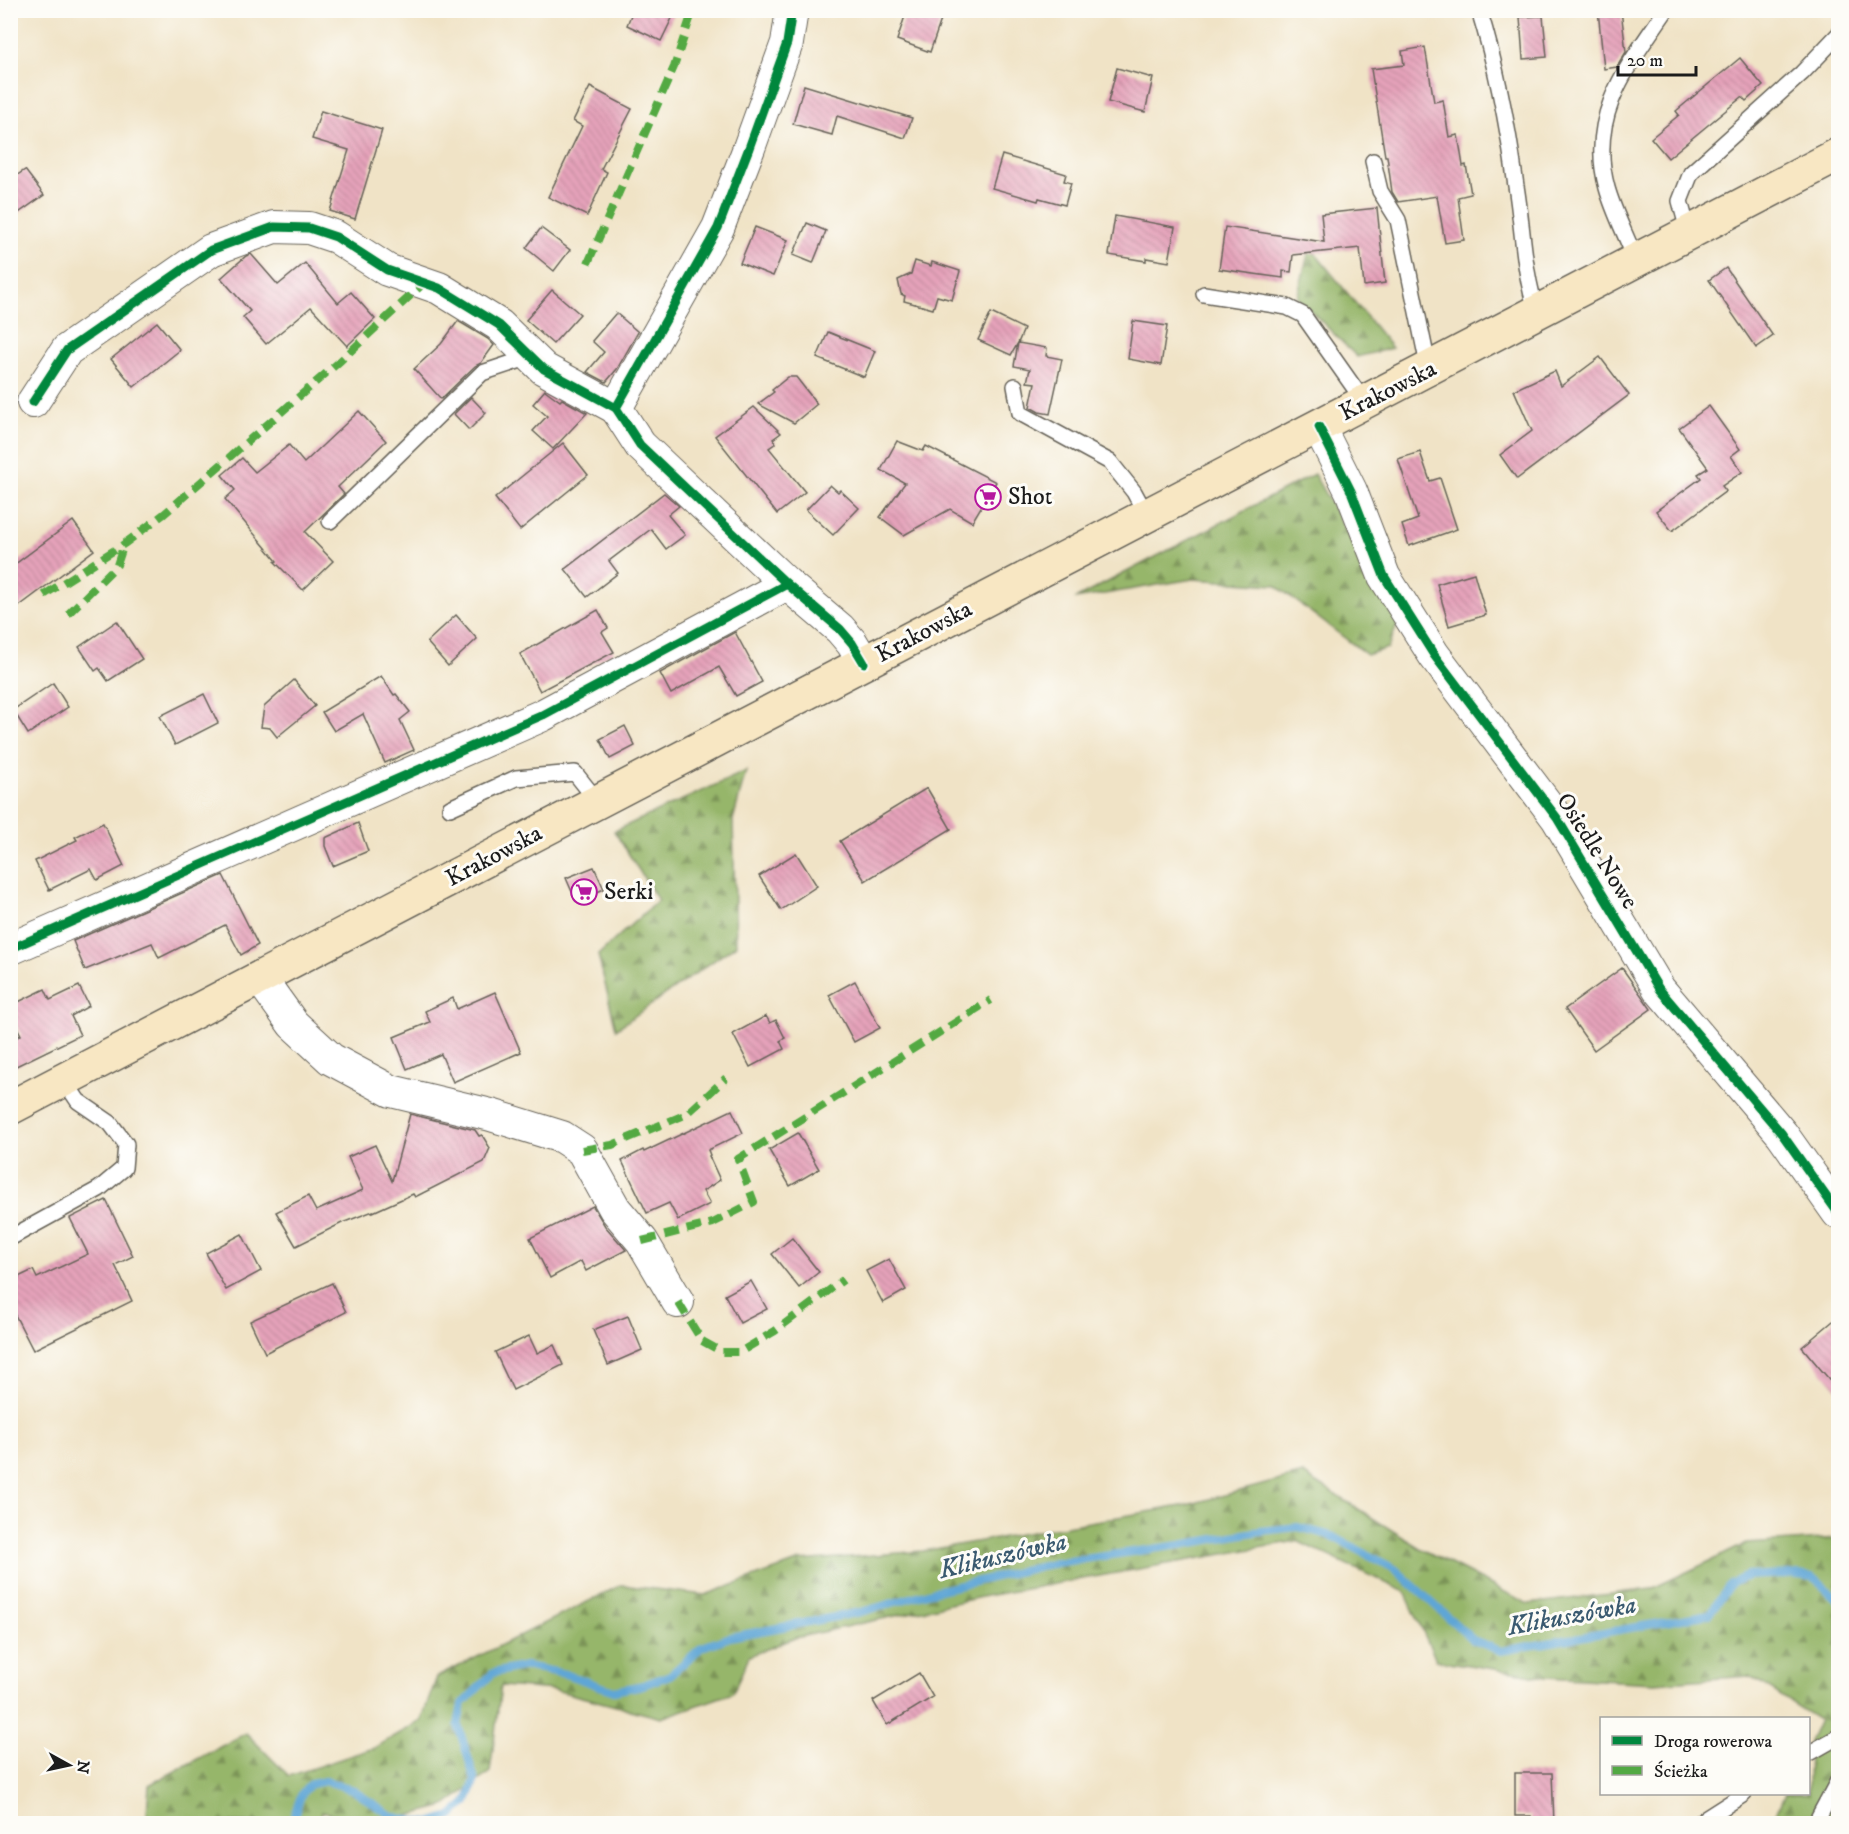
<svg xmlns="http://www.w3.org/2000/svg" width="1849" height="1834" viewBox="0 0 1849 1834" font-family="'IM FELL DW Pica',serif">
	<style>
		.forest { fill: url(#forest-firs); stroke: #596943; stroke-width: 1.5 }
		.lines { fill: none; stroke-linecap: round; stroke-linejoin: round }
		.stream { stroke: #5fa6d6; stroke-width: 8 }
		.building { fill: url(#building-back-hatch) }
		.service-casing { stroke: #666258; stroke-width: 18 }
		.minor-casing { stroke: #666258; stroke-width: 34 }
		.secondary-casing { stroke: #666258; stroke-width: 36 }
		.service { stroke: #fff; stroke-width: 15 }
		.minor { stroke: #fff; stroke-width: 32 }
		.secondary { stroke: #f8e7c3; stroke-width: 33 }
		.quiet { stroke: #52a943; stroke-width: 8; stroke-dasharray: 15 8; stroke-linecap: butt }
		.cycleway-casing { stroke: #fdfcf7; stroke-width: 13 }
		.cycleway { stroke: #00873e; stroke-width: 9 }
		.labels { text-anchor: middle; dominant-baseline: central; stroke-width: 6; stroke-linejoin: round; paint-order: stroke }
		.street-label { font-size: 24px; fill: #1c1c1c; stroke: #fdfcf7 }
		.poi-label { font-size: 24px; fill: #1c1c1c; stroke: #fdfcf7; text-anchor: start }
		.water-label { font-size: 26px; font-style: italic; fill: #3a5a70; stroke: #fdfcf7 }
	</style>
	<defs>
		<pattern id="forest-firs" width="22" height="20" patternUnits="userSpaceOnUse" patternTransform="scale(1.5)"><rect width="22" height="20" fill="#96b66a"/><path d="M5 1l3.5 6h-7zM16 11l3.5 6h-7z" fill="#7a9356"/></pattern>
		<pattern id="building-back-hatch" width="6" height="6" patternUnits="userSpaceOnUse" patternTransform="scale(1.5)"><rect width="6" height="6" fill="#e5a2ba"/><path d="M-1 5l2 2M0 0l6 6M5-1l2 2" fill="none" stroke="#c48b9f"/></pattern>
	</defs>
	<rect width="100%" height="100%" fill="#fdfcf7"/>
	<filter id="ink" filterUnits="userSpaceOnUse"><feTurbulence type="fractalNoise" baseFrequency=".0167" numOctaves="2"/><feDisplacementMap in="SourceGraphic" scale="12" xChannelSelector="R" yChannelSelector="G"/><feConvolveMatrix kernelMatrix="1 2 1 2 8 2 1 2 1" color-interpolation-filters="sRGB"/></filter>
	<filter id="wash" filterUnits="userSpaceOnUse"><feTurbulence type="fractalNoise" baseFrequency=".008" numOctaves="4" result="noise"/><feDisplacementMap in="SourceGraphic" scale="24" xChannelSelector="R" yChannelSelector="G"/><feGaussianBlur stdDeviation="1.35" result="paint"/><feColorMatrix in="noise" values="0 0 0 0 0 0 0 0 0 0 0 0 0 0 0 0 0 1.4 0 .05"/><feComposite in="paint" operator="in"/></filter>
	<g filter="url(#wash)">
		<rect width="100%" height="100%" fill="#f0e3c6"/>
		<g class="forest">
			<polygon points="1310,247 1392,348 1357,357 1297,297"/>
			<polygon points="1314,474 1398,623 1388,648 1367,655 1275,585 1193,579 1075,599"/>
			<polygon points="746,771 733,820 736,945 616,1029 598,955 658,900 614,831"/>
			<polygon points="1303,1474 1420,1548 1528,1604 1651,1589 1746,1544 1838,1538 1838,1823 1771,1823 1785,1794 1808,1794 1809,1742 1819,1720 1750,1676 1654,1683 1546,1677 1436,1660 1405,1592 1297,1541 986,1596 795,1638 749,1656 733,1693 661,1718 555,1690 501,1686 490,1772 445,1806 381,1823 369,1823 321,1811 322,1823 150,1823 147,1814 149,1785 246,1733 289,1776 374,1748 421,1721 437,1677 621,1585 705,1595 800,1561 923,1551 1187,1505"/>
		</g>
		<g class="lines">
			<polyline class="stream" points="291,1824 302,1793 311,1784 326,1781 351,1789 392,1816 407,1820 429,1823 451,1816 467,1802 475,1780 458,1725 462,1704 493,1673 526,1666 565,1674 614,1691 643,1685 670,1675 702,1647 730,1637 861,1612 931,1592 1056,1563 1180,1545 1261,1531 1298,1527 1332,1536 1395,1569 1473,1640 1501,1651 1710,1614 1730,1584 1747,1576 1789,1574 1813,1577 1838,1600"/>
		</g>
		<g id="blocks">
			<g class="building">
				<polygon points="633,10 676,10 661,41 627,25"/>
				<polygon points="907,10 924,10 942,17 930,52 897,40"/>
				<polygon points="1598,10 1621,10 1626,52 1617,67 1604,69"/>
				<polygon points="1543,16 1547,57 1523,59 1520,17"/>
				<polygon points="1425,47 1434,102 1443,100 1449,137 1458,135 1463,166 1466,165 1471,194 1458,197 1464,240 1445,243 1437,196 1398,202 1392,192 1387,156 1385,156 1371,69 1404,65 1402,51"/>
				<polygon points="1740,58 1763,86 1746,101 1742,97 1668,158 1651,138 1679,115 1676,111"/>
				<polygon points="1117,68 1153,78 1145,112 1108,102"/>
				<polygon points="804,85 912,118 905,138 837,116 832,135 793,124"/>
				<polygon points="590,87 632,109 601,169 607,172 587,216 548,197 582,126 573,121"/>
				<polygon points="321,111 382,130 355,219 330,211 349,150 312,139"/>
				<polygon points="1002,155 1066,174 1064,181 1071,183 1065,205 1039,198 1038,201 992,188"/>
				<polygon points="25,170 44,195 10,219 10,180"/>
				<polygon points="1377,208 1385,283 1364,286 1360,248 1293,255 1291,272 1283,271 1283,278 1219,269 1225,227 1324,242 1321,214"/>
				<polygon points="1115,216 1175,227 1169,262 1146,258 1146,261 1109,255"/>
				<polygon points="807,223 826,231 813,263 793,255"/>
				<polygon points="755,227 788,240 773,276 740,263"/>
				<polygon points="541,228 570,250 554,271 526,248"/>
				<polygon points="251,254 278,285 305,263 338,303 351,292 375,319 347,346 311,307 266,344 243,317 250,311 221,278 246,256"/>
				<polygon points="915,261 931,266 932,262 960,271 952,300 937,296 933,309 904,301 905,296 901,294 898,280 911,274"/>
				<polygon points="1726,268 1773,336 1756,348 1709,280"/>
				<polygon points="552,290 580,314 553,344 526,320"/>
				<polygon points="616,313 638,332 617,369 606,382 587,372 604,352 592,341"/>
				<polygon points="991,313 1024,329 1018,343 1047,348 1046,356 1062,359 1050,414 1039,412 1030,407 1035,383 1027,382 1030,369 1014,366 1018,343 1011,355 978,340"/>
				<polygon points="458,321 488,339 494,345 481,363 475,366 441,399 414,369 441,344"/>
				<polygon points="1133,321 1167,326 1161,365 1128,359"/>
				<polygon points="157,322 180,350 134,387 111,359"/>
				<polygon points="828,332 875,351 864,377 817,358"/>
				<polygon points="1600,357 1629,395 1517,479 1500,455 1532,431 1514,390 1555,371 1561,386"/>
				<polygon points="788,377 796,377 817,404 794,423 758,404 774,392 772,390"/>
				<polygon points="545,390 560,401 562,399 587,413 553,449 533,431 547,416 533,404"/>
				<polygon points="471,397 486,413 469,430 454,414"/>
				<polygon points="1709,406 1740,449 1731,456 1742,472 1722,486 1726,491 1672,531 1656,511 1701,478 1698,474 1708,468 1679,428"/>
				<polygon points="754,407 781,433 773,439 776,443 769,448 805,492 777,514 715,436"/>
				<polygon points="359,411 386,441 338,487 344,494 305,532 333,561 303,590 275,562 277,561 225,499 235,490 222,475 242,458 255,472 289,445 304,463"/>
				<polygon points="897,441 923,451 926,446 996,482 972,522 950,509 904,535 880,517 905,483 881,470"/>
				<polygon points="563,443 588,475 520,530 495,498"/>
				<polygon points="1420,452 1430,481 1440,478 1457,529 1409,546 1402,525 1418,519 1398,459"/>
				<polygon points="830,485 838,492 840,490 859,508 833,535 806,510"/>
				<polygon points="664,493 679,506 668,515 685,535 666,549 651,529 609,561 618,573 587,597 565,569"/>
				<polygon points="73,521 94,550 10,613 10,568"/>
				<polygon points="1474,573 1486,615 1449,626 1437,584"/>
				<polygon points="598,610 608,628 602,632 614,652 540,691 520,654"/>
				<polygon points="456,615 477,639 448,666 427,642"/>
				<polygon points="117,621 142,659 108,681 99,668 95,671 79,647"/>
				<polygon points="735,632 762,682 736,696 719,667 671,694 660,673"/>
				<polygon points="381,676 394,695 396,694 410,712 400,720 414,750 385,763 363,714 334,731 322,712"/>
				<polygon points="294,680 315,706 277,737 270,728 261,727 264,707"/>
				<polygon points="53,683 68,707 28,734 13,710"/>
				<polygon points="204,694 218,723 175,745 160,716"/>
				<polygon points="625,726 635,746 610,759 600,739"/>
				<polygon points="927,788 951,829 865,881 840,841"/>
				<polygon points="103,823 124,866 97,880 91,869 49,890 35,861 77,840 75,837"/>
				<polygon points="358,823 368,851 333,866 325,846 325,838"/>
				<polygon points="796,853 817,886 781,910 759,876"/>
				<polygon points="594,867 604,889 576,901 566,878"/>
				<polygon points="223,875 258,945 241,955 225,925 159,958 152,943 85,970 73,941"/>
				<polygon points="1622,968 1651,1009 1594,1050 1565,1009"/>
				<polygon points="855,981 880,1028 854,1042 829,995"/>
				<polygon points="79,986 89,1006 71,1016 80,1035 10,1069 10,1041 21,1035 10,1013 10,1006 45,989 50,1000"/>
				<polygon points="495,992 521,1052 453,1082 441,1054 407,1069 394,1037 430,1022 425,1011 453,998 457,1009"/>
				<polygon points="766,1016 770,1023 776,1020 785,1038 780,1041 784,1049 750,1067 733,1034"/>
				<polygon points="732,1110 743,1133 708,1150 710,1155 709,1156 720,1180 703,1191 710,1204 678,1220 669,1203 647,1213 622,1161 643,1150 644,1152"/>
				<polygon points="410,1114 475,1130 479,1136 482,1135 490,1148 484,1162 415,1197 413,1194 373,1212 373,1211 342,1223 296,1246 276,1212 308,1196 316,1211 363,1190 348,1157 375,1145 392,1181"/>
				<polygon points="798,1133 819,1169 790,1186 769,1150"/>
				<polygon points="106,1200 133,1256 115,1265 132,1301 33,1350 10,1305 10,1281 33,1270 37,1278 88,1254 70,1218"/>
				<polygon points="593,1206 605,1226 626,1250 586,1271 581,1261 550,1278 530,1238"/>
				<polygon points="242,1234 261,1271 226,1290 206,1253"/>
				<polygon points="792,1238 819,1272 799,1288 772,1254"/>
				<polygon points="889,1259 906,1290 883,1303 866,1271"/>
				<polygon points="751,1281 767,1309 740,1323 725,1295"/>
				<polygon points="332,1283 346,1312 265,1353 250,1321"/>
				<polygon points="628,1316 642,1350 608,1365 593,1330"/>
				<polygon points="1839,1316 1839,1391 1802,1347"/>
				<polygon points="529,1336 537,1353 554,1345 563,1365 513,1390 495,1352"/>
				<polygon points="919,1673 933,1697 887,1725 873,1701"/>
				<polygon points="1515,1773 1552,1773 1554,1824 1531,1824 1531,1816 1515,1816"/>
			</g>
		</g>
	</g>
	<g filter="url(#ink)">
		<use href="#blocks" fill-opacity="0" stroke="#666258" stroke-width="1.5"/>
		<g class="lines">
			<g class="service-casing">
				<g id="service">
					<path d="M1479,10C1497,68 1508,126 1516,186C1523,228 1523,271 1537,312"/>
					<polyline points="1373,161 1380,191 1398,220 1429,370"/>
					<polyline points="1689,234 1680,201 1691,173 1802,73 1838,35"/>
					<path d="M1636,261C1627,237 1614,213 1607,188C1587,116 1627,67 1666,10"/>
					<polyline points="1204,294 1287,307 1303,315 1365,403"/>
					<polyline points="1015,386 1020,413 1110,462 1134,492 1147,516"/>
					<polyline points="330,521 482,373 530,357"/>
					<polyline points="450,808 516,778 575,773 598,802"/>
					<polyline points="10,1238 99,1189 124,1168 126,1144 110,1123 78,1101 64,1080"/>
					<polyline points="1808,1754 1838,1737"/>
					<polyline points="1697,1824 1744,1794"/>
					<polyline points="1815,1824 1838,1781"/>
				</g>
			</g>
			<g class="minor-casing">
				<g id="minor">
					<polyline points="792,10 787,43 749,148 718,228 616,408 640,445 787,584 840,629 852,643 864,663"/>
					<polyline points="33,402 67,350 211,250 274,227 309,228 336,237 387,270 439,288 499,325 544,369 616,408"/>
					<polyline points="1319,427 1351,491 1384,576 1434,655 1557,818 1659,989 1782,1134 1838,1213"/>
					<polyline points="10,949 543,715 787,584"/>
					<polyline points="260,978 293,1024 331,1059 391,1091 491,1115 562,1137 582,1150 615,1209 642,1241 678,1302"/>
				</g>
			</g>
			<g class="secondary-casing">
				<polyline id="secondary" points="10,1108 1838,155"/>
			</g>
			<use href="#service" class="service"/>
			<use href="#minor" class="minor"/>
			<use href="#secondary" class="secondary"/>
			<g class="quiet">
				<polyline points="588,263 674,67 693,10"/>
				<polyline points="44,595 124,544 164,514 339,362 424,283"/>
				<polyline points="68,614 117,565 124,544"/>
				<polyline points="582,1150 612,1145 687,1114 726,1078"/>
				<polyline points="642,1241 713,1223 754,1202 738,1159 991,1000"/>
				<polyline points="678,1302 702,1341 722,1352 740,1352 775,1331 843,1280"/>
			</g>
			<g class="cycleway-casing">
				<g id="cycleway">
					<polyline points="792,10 787,43 749,148 718,228 616,408 640,445 787,584 840,629 852,643 864,663"/>
					<polyline points="33,402 67,350 211,250 274,227 309,228 336,237 387,270 439,288 499,325 544,369 616,408"/>
					<polyline points="1319,427 1351,491 1384,576 1434,655 1557,818 1659,989 1782,1134 1838,1213"/>
					<polyline points="10,949 543,715 787,584"/>
				</g>
			</g>
			<use href="#cycleway" class="cycleway"/>
		</g>
	</g>
	<defs>
		<g id="supermarket-ring" transform="scale(1.35)"><circle r="9.5" fill="#fdfcf7" stroke="#b5179e" stroke-width="1.5"/><path d="M-6-5.5h2.5l.6 2H6L4.5 2H-2.5L-4.4-4H-6ZM-1.5 3.2a1.3 1.3 0 1 0 .1 0ZM3 3.2a1.3 1.3 0 1 0 .1 0Z" fill="#b5179e"/></g>
	</defs>
	<g fill-rule="evenodd">
		<use href="#supermarket-ring" x="988" y="497"/>
		<use href="#supermarket-ring" x="584" y="892"/>
	</g>
	<g class="labels">
		<g class="street-label">
			<text transform="translate(1388 391) rotate(-27)">Krakowska</text>
			<text transform="translate(924 632) rotate(-28)">Krakowska</text>
			<text transform="translate(1597 851) rotate(58)">Osiedle Nowe</text>
			<text transform="translate(494 856) rotate(-28)">Krakowska</text>
		</g>
		<g class="poi-label">
			<text x="1008" y="497">Shot</text>
			<text x="604" y="892">Serki</text>
		</g>
		<g class="water-label">
			<text transform="translate(1003 1556) rotate(-13)">Klikuszówka</text>
			<text transform="translate(1572 1616) rotate(-10)">Klikuszówka</text>
		</g>
	</g>
	<rect width="1849" height="1834" fill="none" stroke="#fdfcf7" stroke-width="36"/>
	<rect x="1600" y="1717" width="210" height="78" fill="#fdfcf7" stroke="#a3a29f" stroke-width="1.5"/>
	<rect x="1612" y="1736" width="30" height="9" fill="#00873e" stroke="#a3a29f" stroke-width="1.5"/>
	<text x="1654" y="1747" font-size="18" fill="#1c1c1c">Droga rowerowa</text>
	<rect x="1612" y="1766" width="30" height="9" fill="#52a943" stroke="#a3a29f" stroke-width="1.5"/>
	<text x="1654" y="1777" font-size="18" fill="#1c1c1c">Ścieżka</text>
	<g transform="translate(69 1765) rotate(98)" stroke="#fdfcf7" stroke-width="4.5" paint-order="stroke">
	<path d="M0-4.5L10 22L0 15L-10 22Z" fill="#1c1c1c"/>
	<text y="-9" font-size="16" font-weight="bold" text-anchor="middle" fill="#1c1c1c">N</text>
	</g>
	<path d="M1618 66v9h78v-9" fill="none" stroke="#1c1c1c" stroke-width="3"/>
	<text x="1627" y="66" font-size="18" fill="#1c1c1c" stroke="#fdfcf7" stroke-width="4.5" paint-order="stroke">20 m</text>
</svg>
